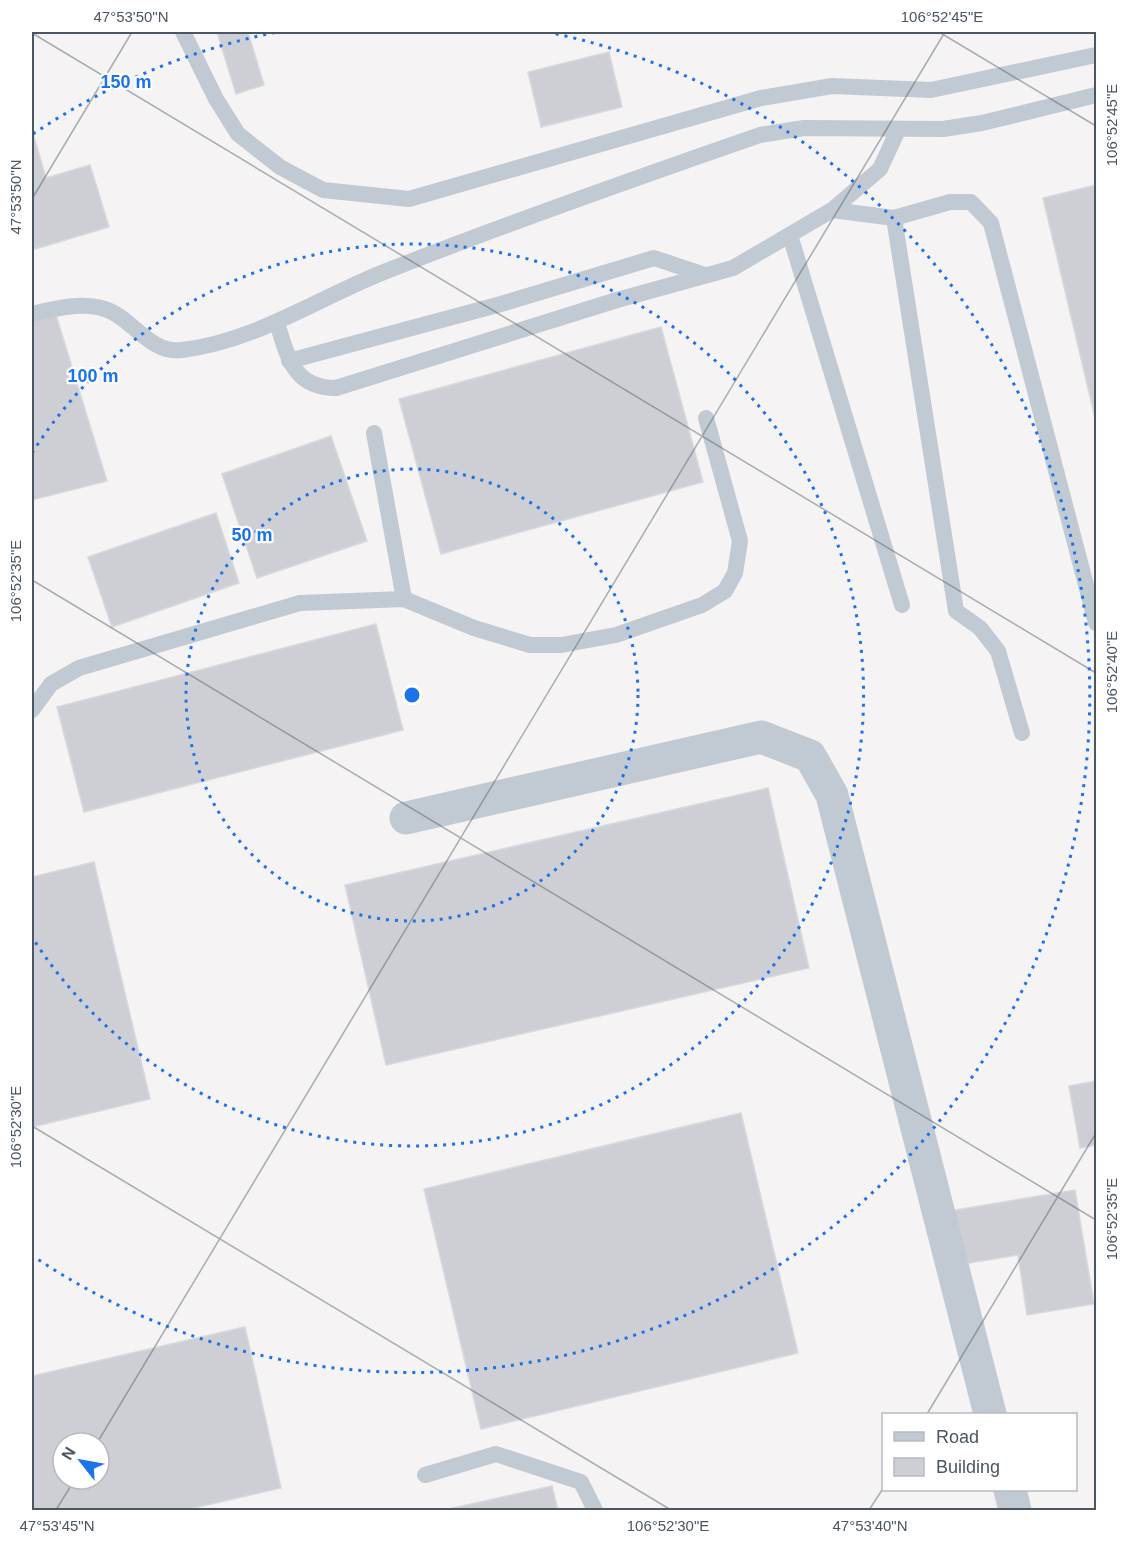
<svg xmlns="http://www.w3.org/2000/svg" width="1128" height="1542" viewBox="0 0 1128 1542" font-family="Arial,sans-serif">
	<style>
		.building { fill: #cdcfd5; stroke: #d7d9de; stroke-width: 1.5; fill-rule: evenodd }
		.lines { fill: none; stroke-linecap: round; stroke-linejoin: round }
		.service { stroke: #c1cad2; stroke-width: 16 }
		.minor { stroke: #c1cad2; stroke-width: 33 }
		.ticks { fill: none; stroke: #4a5661; stroke-width: 1.5; stroke-opacity: 0.45 }
		.ring { fill: none; stroke: #1a73e8; stroke-width: 3; stroke-dasharray: 3 6 }
		.centre { fill: #1a73e8; stroke: #fff; stroke-width: 3 }
		.ring-label { font-size: 18px; text-anchor: middle; font-weight: bold; fill: #1a73e8; stroke: #fff; stroke-width: 4.5; stroke-linejoin: round; paint-order: stroke }
		.neatline { fill: none; stroke: #4a5661; stroke-width: 2 }
		.ticks-label { font-size: 15px; text-anchor: middle; fill: #4a5661 }
	</style>
	<rect width="100%" height="100%" fill="#f5f3f3"/>
	<g class="building">
		<polygon points="217,32 248,32 264,85 236,94"/>
		<polygon points="609,52 622,107 541,127 528,72"/>
		<polygon points="32,130 46,178 90,165 109,227 32,250"/>
		<polygon points="1096,185 1096,422 1043,198"/>
		<polygon points="56,315 107,481 32,500 32,322"/>
		<polygon points="661,327 703,482 441,554 399,399"/>
		<polygon points="331,436 367,541 257,578 222,474"/>
		<polygon points="216,513 239,583 112,627 88,557"/>
		<polygon points="376,624 403,730 84,812 57,707"/>
		<polygon points="768,788 809,968 386,1065 345,885"/>
		<polygon points="94,862 150,1099 32,1127 32,877"/>
		<polygon points="1096,1081 1096,1145 1080,1148 1069,1086"/>
		<polygon points="741,1113 798,1353 481,1429 424,1189"/>
		<polygon points="1075,1190 1094,1304 1027,1315 1018,1255 958,1265 949,1211"/>
		<path d="M245,1327L281,1488L185,1510H32V1376ZM63,1443H99V1479H63Z"/>
		<polygon points="552,1486 558,1510 444,1510"/>
	</g>
	<g class="lines">
		<g class="service">
			<polyline points="183,32 216,99 238,134 280,167 323,190 409,199 761,98 832,86 931,90 1096,55"/>
			<polyline points="832,210 894,218 950,202 971,202 991,223 1096,623"/>
			<polyline points="894,218 956,611 980,628 998,651 1022,733"/>
			<polyline points="790,235 902,605"/>
			<path d="M32,314C56,308 88,300 112,312C135,323 152,354 182,350C257,341 319,297 389,270C511,222 636,178 760,135L804,128L943,129L982,123L1096,95"/>
			<path d="M277,323C288,358 294,388 336,388L617,300L733,268L832,210L880,169L898,130"/>
			<polyline points="289,361 501,304 654,258 705,275"/>
			<polyline points="374,433 404,599"/>
			<polyline points="32,710 51,684 79,668 300,603 404,599 474,628 530,645 561,645 616,635 702,605 725,591 735,573 740,541 706,418"/>
			<polyline points="425,1475 496,1454 581,1482 595,1510"/>
		</g>
		<g class="minor">
			<polyline points="406,818 761,737 810,756 832,795 990,1414"/>
			<polyline points="1010,1490 1015,1510"/>
		</g>
	</g>
	<path class="ticks" d="M939,32L1096,126M32,33L1096,673M32,199L132,32M32,580L1096,1220M32,1126L671,1510M927,1414L1096,1133M97,1443L945,32M56,1510L75,1479M869,1510L884,1487"/>
	<g class="ring">
		<circle cx="412" cy="695" r="226"/>
		<path d="M32 453A451 451 0 1 1 32 937"/>
		<path d="M33 134A677 677 0 0 1 277 32M547 32A677 677 0 1 1 33 1256"/>
	</g>
	<circle cx="412" cy="695" r="9" class="centre"/>
	<g class="ring-label">
		<text x="126" y="88">150 m</text>
		<text x="93" y="382">100 m</text>
		<text x="252" y="541">50 m</text>
	</g>
	<rect width="1128" height="1542" fill="none" stroke="#ffffff" stroke-width="66"/>
	<rect x="882" y="1413" width="195" height="78" fill="#ffffff" stroke="#b7bbc0" stroke-width="1.5"/>
	<rect x="894" y="1432" width="30" height="9" fill="#c1cad2" stroke="#b7bbc0" stroke-width="1.5"/>
	<text x="936" y="1443" font-size="18" fill="#4a5661">Road</text>
	<rect x="894" y="1458" width="30" height="18" fill="#cdcfd5" stroke="#b7bbc0" stroke-width="1.5"/>
	<text x="936" y="1473" font-size="18" fill="#4a5661">Building</text>
	<g transform="translate(81 1461) rotate(301)"><circle r="28" fill="#ffffff" stroke="#b7bbc0" stroke-width="1.5"/>
	<path d="M0-4.5L10 22L0 15L-10 22Z" fill="#1a73e8"/>
	<text y="-9" font-size="16" font-weight="bold" text-anchor="middle" fill="#4a5661">N</text>
	</g>
	<rect x="33" y="33" width="1062" height="1476" class="neatline"/>
	<g class="ticks-label">
		<text x="131" y="22">47°53'50"N</text>
		<text x="942" y="22">106°52'45"E</text>
		<text transform="translate(1112 125) rotate(-90)" y="5">106°52'45"E</text>
		<text transform="translate(16 197) rotate(-90)" y="5">47°53'50"N</text>
		<text transform="translate(16 581) rotate(-90)" y="5">106°52'35"E</text>
		<text transform="translate(1112 672) rotate(-90)" y="5">106°52'40"E</text>
		<text transform="translate(16 1127) rotate(-90)" y="5">106°52'30"E</text>
		<text transform="translate(1112 1219) rotate(-90)" y="5">106°52'35"E</text>
		<text x="57" y="1531">47°53'45"N</text>
		<text x="668" y="1531">106°52'30"E</text>
		<text x="870" y="1531">47°53'40"N</text>
	</g>
</svg>
